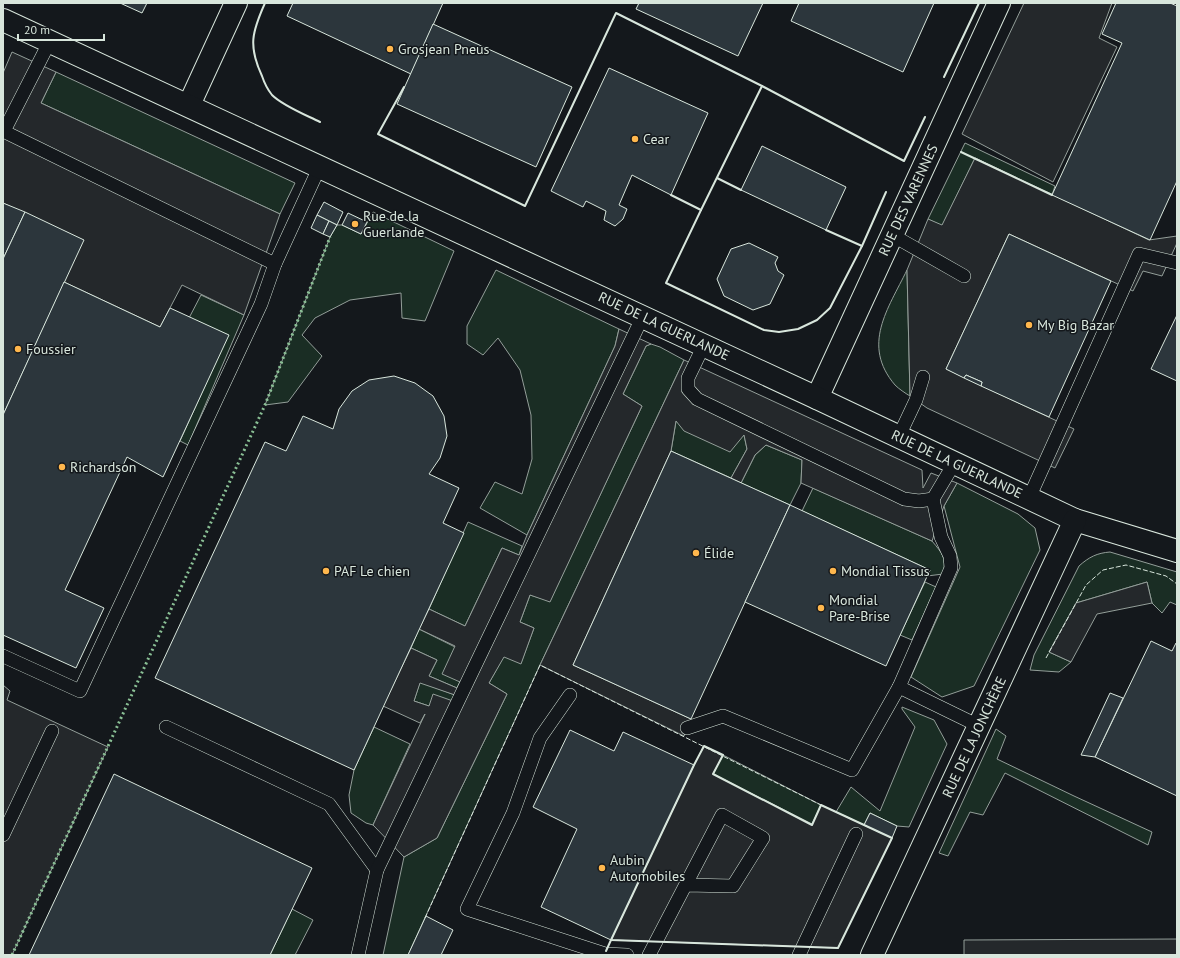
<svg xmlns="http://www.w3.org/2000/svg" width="1180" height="958" viewBox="0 0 1180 958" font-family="'PT Sans',sans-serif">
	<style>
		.green { fill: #1a2d24; stroke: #939e99 }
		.parking { fill: #24282b; stroke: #939e99; fill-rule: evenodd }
		.building { fill: #2c363c; stroke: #d8e6dc }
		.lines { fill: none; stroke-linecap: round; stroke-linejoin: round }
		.service-casing { stroke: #d8e6dc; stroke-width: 14 }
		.minor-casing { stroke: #d8e6dc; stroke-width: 24 }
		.tertiary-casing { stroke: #d8e6dc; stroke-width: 24 }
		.service { stroke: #14181c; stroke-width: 13 }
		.minor { stroke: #14181c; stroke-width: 22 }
		.tertiary { stroke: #14181c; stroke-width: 22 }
		.hedge { stroke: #8ac095; stroke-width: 3; stroke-dasharray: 2 3; stroke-linecap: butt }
		.fence { stroke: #d8e6dc; stroke-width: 1; stroke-dasharray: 5 2; stroke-linecap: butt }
		.wall { stroke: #d8e6dc; stroke-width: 2 }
		.poi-dot { fill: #ffb74d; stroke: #14181c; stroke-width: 1.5 }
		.labels { text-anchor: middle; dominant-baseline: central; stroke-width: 3; stroke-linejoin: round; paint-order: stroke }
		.poi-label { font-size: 14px; fill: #d8e6dc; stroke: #14181c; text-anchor: start }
		.street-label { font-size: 14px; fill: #d8e6dc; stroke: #14181c }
	</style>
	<rect width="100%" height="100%" fill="#14181c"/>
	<g class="green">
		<polygon points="56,72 295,183 280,214 41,103"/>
		<polygon points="965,143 1055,186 1052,195 975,158 942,226 928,219"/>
		<polygon points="373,212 454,251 425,321 402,318 401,293 350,300 315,318 302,335 322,356 288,402 265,405 330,237 337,225 342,225 361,234"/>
		<polygon points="496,270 619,329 615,346 527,535 480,508 495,482 522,494 532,459 531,415 520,370 498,338 483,355 467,344 467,326"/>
		<path d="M907,270L910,396C905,393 899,389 895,385C861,345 888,309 907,270Z"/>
		<polygon points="201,295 244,315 188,445 180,441 228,335 189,318"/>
		<polygon points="651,344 660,347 684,360 540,665 408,955 383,955 404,857 437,838 507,694 489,683 504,656 521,663 534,628 520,622 530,595 550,601 642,406 623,394 646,346"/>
		<polygon points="676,421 744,435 747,449 731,478 671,451"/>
		<polygon points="766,445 802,460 801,483 790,505 741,483 755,455"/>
		<polygon points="957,483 1018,514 1035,528 1040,550 974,686 942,697 911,677 960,567 944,506"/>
		<path d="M813,488L932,541C942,553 947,558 943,574L927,576L930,570L802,511Z"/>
		<polygon points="468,522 522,546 519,555 502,548 465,626 429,609"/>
		<path d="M1110,552L1177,572V605L1170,602L1162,613L1152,603L1147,582L1076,603L1049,652L1071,662L1059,672L1030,670L1034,655L1079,566C1089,557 1097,553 1110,552Z"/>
		<polygon points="925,582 936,587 912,640 900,635"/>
		<polygon points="419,629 455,647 460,682 457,688 429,676 437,660 411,648"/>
		<polygon points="420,682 455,695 453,701 429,706 414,701"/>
		<polygon points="902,707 934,720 947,744 909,827 897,826 870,813 864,825 836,812 851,787 880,811 915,727 902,709"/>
		<polygon points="374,727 410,744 373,825 366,823 351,813 349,795 354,770"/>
		<polygon points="996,729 1006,736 997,759 1074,796 1152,832 1148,845 1005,773 983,815 970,812 948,856 939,853"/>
		<polygon points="723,755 821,805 812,825 713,774"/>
		<polygon points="292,909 313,920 295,955 270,955"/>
	</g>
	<g class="parking">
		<polygon points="1024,3 1112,3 1099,38 1117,47 1053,182 962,134"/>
		<polygon points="12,52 56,72 41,103 280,214 244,315 182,285 160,327 64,282 83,240 3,203 3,73"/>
		<polygon points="975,158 1149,240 1177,236 1177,243 1162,276 1143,271 1133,291 1009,234 946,369 1074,429 1055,468 927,408 910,396 907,270 928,219 942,225"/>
		<path d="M619,329L651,344L646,346L623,394L642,406L550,602L530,595L520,622L534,628L521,664L504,657L489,683L507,694L437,838L404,857L373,825L425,714L420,723L383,706L411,648L437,660L429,676L457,688L460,682L442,674L455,646L419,629L429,609L465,626L502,548L519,555L527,535L615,346ZM420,683L455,695L453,701L433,694L429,706L414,701Z"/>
		<polygon points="684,360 922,470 923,488 931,473 957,483 944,506 932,541 801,483 802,460 766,445 755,455 741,483 731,478 747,449 744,435 730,452 684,431 676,421 671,451 573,665 691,719 684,736 540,665"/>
		<polygon points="1147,582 1152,603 1097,614 1071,662 1049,652 1076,603"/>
		<polygon points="3,685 10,691 7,700 108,747 12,955 3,955"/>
		<polygon points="704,746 723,755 713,774 812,824 821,805 892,838 838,948 611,940 694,765"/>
		<polygon points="1177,939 1177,955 964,955 964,940"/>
	</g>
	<g class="building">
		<polygon points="120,3 147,3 142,13"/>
		<polygon points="293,3 443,3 411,74 287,16"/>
		<polygon points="639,3 763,3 738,56 636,9"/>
		<polygon points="799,3 934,3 903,72 791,21"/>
		<polygon points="1116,3 1170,3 1177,6 1177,181 1150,240 1052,195 1122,43 1102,34"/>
		<polygon points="433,24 572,87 536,167 397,104"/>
		<polygon points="609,68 708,113 671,195 632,175 619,205 627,209 623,219 615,226 604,220 606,211 586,201 583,207 551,191"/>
		<polygon points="762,146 846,187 826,230 741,190"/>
		<polygon points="324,202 343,212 337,225 317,215"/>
		<polygon points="3,203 25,212 3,259"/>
		<polygon points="25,212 84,240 3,415 3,259"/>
		<polygon points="348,213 367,222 361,234 342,225"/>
		<polygon points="317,215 329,221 323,234 311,228"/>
		<polygon points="329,221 337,225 330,237 323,234"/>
		<polygon points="1009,234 1111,281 1049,417 981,386 982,382 966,375 964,378 946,369"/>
		<polygon points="749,243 778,257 775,263 778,271 784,275 770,304 753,310 724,296 717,279 731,249"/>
		<polygon points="64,282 160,327 170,308 229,335 163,477 127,457 65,590 104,608 76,668 3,635 3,415"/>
		<polygon points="1177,315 1177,381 1151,369"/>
		<polygon points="966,375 982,382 981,386 964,378"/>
		<polygon points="394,376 415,383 426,391 433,396 444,416 447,436 440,458 429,474 459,488 443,523 464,533 354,770 155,678 265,442 286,451 303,416 333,429 339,409 352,391 369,380"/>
		<polygon points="671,451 790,505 691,719 573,665"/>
		<polygon points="790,505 930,570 886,666 745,602"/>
		<polygon points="1151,641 1172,651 1176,643 1177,643 1177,796 1095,757"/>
		<polygon points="1110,693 1123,698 1095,757 1081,755"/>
		<polygon points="570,730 614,751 623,732 694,765 611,940 541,907 577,829 533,807"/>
		<polygon points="114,774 312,868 270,955 29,955"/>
		<polygon points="870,813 897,826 892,838 864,825"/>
		<polygon points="426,916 453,930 441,955 408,955"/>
	</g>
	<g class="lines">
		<g class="service-casing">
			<g id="service">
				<polyline points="3,131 275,264"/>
				<polyline points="4,131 50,41"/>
				<polyline points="892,235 964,276"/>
				<polyline points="704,345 688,378 688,389 697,399 904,499 919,501 933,499 955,462"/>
				<polyline points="899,436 916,400 923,377"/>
				<polyline points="1029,498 1139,254 1177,263"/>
				<polyline points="3,656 80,691 261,304 275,264 320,166"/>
				<polyline points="899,687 951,568 950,556 941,537 933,499"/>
				<polyline points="570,695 540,738 513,813 467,909 605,954 627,955"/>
				<polyline points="166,727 329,804 377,870"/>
				<polyline points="687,728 723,716 852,770 899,687 979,726"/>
				<polyline points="3,835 52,731"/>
				<polyline points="358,955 377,870 643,316"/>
				<polyline points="649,955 722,815 763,838 733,886 686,885"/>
				<polyline points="799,955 856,834"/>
			</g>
		</g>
		<g class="minor-casing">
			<g id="minor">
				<polyline points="189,105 236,3"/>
				<polyline points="817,398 999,3"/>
			</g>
		</g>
		<g class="tertiary-casing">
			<g id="tertiary">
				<polyline points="3,20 817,398 1075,520 1177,551"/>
				<polyline points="872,955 1075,520"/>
			</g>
		</g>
		<use href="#service" class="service"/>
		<use href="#minor" class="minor"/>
		<use href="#tertiary" class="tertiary"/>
		<polyline class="hedge" points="12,955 265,405 330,237"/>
		<g class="fence">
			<polyline points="1046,658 1086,585 1103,570 1126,565 1166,576 1177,584"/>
			<polyline points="425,918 540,665 821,805 864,825"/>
		</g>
		<g class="wall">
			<path d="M265,3C252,32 248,46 262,76C264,82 268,90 272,95C283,106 306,115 320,122"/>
			<polyline points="944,77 979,3"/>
			<polyline points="762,86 904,161 925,117"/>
			<polyline points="404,87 378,134 525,206 616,13 762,86 701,210"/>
			<polyline points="961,152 1052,195"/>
			<polyline points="717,178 741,190"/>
			<polyline points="671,195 701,210 666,283 764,330 779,332 798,329 817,320 830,308 862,246"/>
			<polyline points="826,230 862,246 886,192"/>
			<polygon points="704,746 723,755 713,774 812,825 821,805 892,838 838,948 611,940 694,765"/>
			<polyline points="606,951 611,940"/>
		</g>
	</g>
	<g class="poi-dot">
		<circle cx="390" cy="49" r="4"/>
		<circle cx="635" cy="139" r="4"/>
		<circle cx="355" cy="224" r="4"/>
		<circle cx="1029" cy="325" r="4"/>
		<circle cx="18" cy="349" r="4"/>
		<circle cx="62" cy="467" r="4"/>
		<circle cx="696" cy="553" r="4"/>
		<circle cx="326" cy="571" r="4"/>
		<circle cx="833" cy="571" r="4"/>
		<circle cx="821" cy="608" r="4"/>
		<circle cx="602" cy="868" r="4"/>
	</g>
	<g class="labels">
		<g class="poi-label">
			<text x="398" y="49">Grosjean Pneus</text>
			<text x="643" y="139">Cear</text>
			<text x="363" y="216">Rue de la<tspan x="363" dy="16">Guerlande</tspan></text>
			<text x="1037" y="325">My Big Bazar</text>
			<text x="26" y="349">Foussier</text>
			<text x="70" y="467">Richardson</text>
			<text x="704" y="553">Élide</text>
			<text x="334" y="571">PAF Le chien</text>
			<text x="841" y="571">Mondial Tissus</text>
			<text x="829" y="600">Mondial<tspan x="829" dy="16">Pare-Brise</tspan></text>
			<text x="610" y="860">Aubin<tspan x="610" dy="16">Automobiles</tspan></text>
		</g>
		<g class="street-label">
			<text transform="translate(908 200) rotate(-65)">RUE DES VARENNES</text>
			<text transform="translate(664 326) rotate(25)">RUE DE LA GUERLANDE</text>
			<text transform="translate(957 464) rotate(25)">RUE DE LA GUERLANDE</text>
			<text transform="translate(974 737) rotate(-65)">RUE DE LA JONCHÈRE</text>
		</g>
	</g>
	<rect width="1180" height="958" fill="none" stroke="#d8e6dc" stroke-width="8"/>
	<path d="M18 34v6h86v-6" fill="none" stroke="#d8e6dc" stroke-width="2"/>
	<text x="24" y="34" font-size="12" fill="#d8e6dc" stroke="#14181c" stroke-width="3" paint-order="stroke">20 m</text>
</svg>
